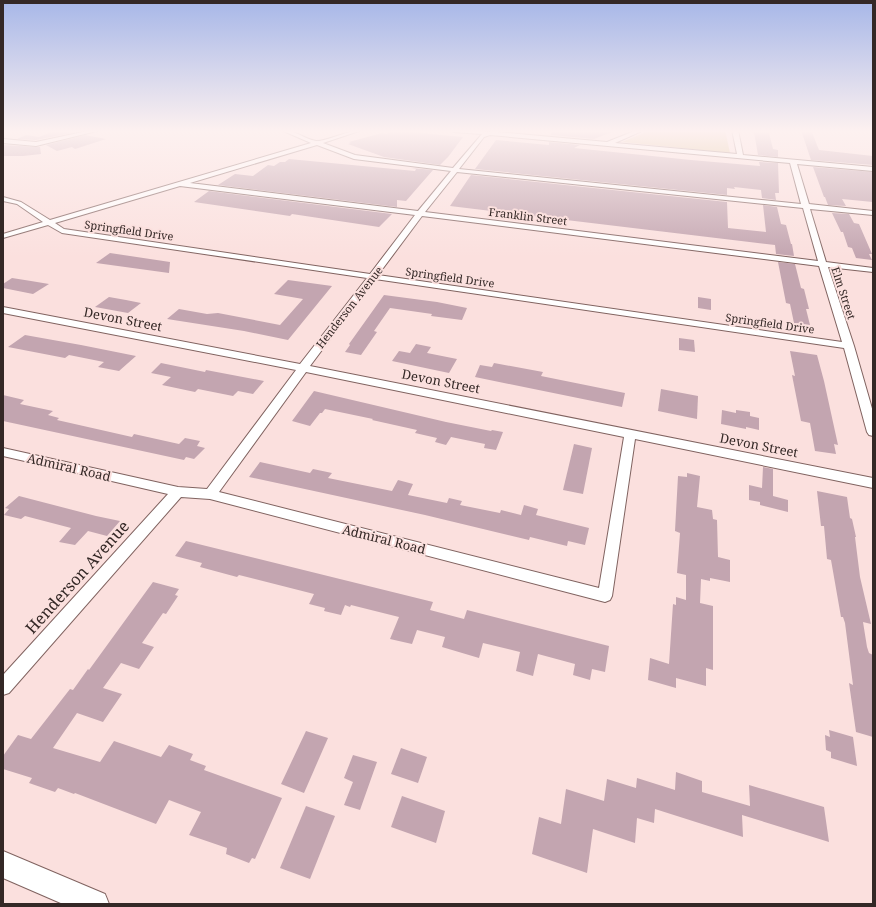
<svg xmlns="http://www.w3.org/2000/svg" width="876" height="907" viewBox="0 0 876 907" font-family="'Noto Serif',serif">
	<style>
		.green { fill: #d9c08d }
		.building { fill: #c3a5b0 }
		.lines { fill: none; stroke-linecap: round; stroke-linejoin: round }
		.minor-casing { stroke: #806360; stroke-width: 2 }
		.secondary-casing { stroke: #806360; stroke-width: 2 }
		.minor { fill: #fff; fill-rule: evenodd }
		.secondary { fill: #fff; fill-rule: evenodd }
		.labels { text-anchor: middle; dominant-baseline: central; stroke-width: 4; stroke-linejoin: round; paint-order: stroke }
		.far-street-label { font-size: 11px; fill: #342826; stroke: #fbe0de }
		.street-label { font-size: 13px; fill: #342826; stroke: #fbe0de }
		.near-street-label { font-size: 16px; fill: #342826; stroke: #fbe0de }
	</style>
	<rect width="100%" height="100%" fill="#fbe0de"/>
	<polygon class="green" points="651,130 725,130 730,153 622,142"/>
	<g class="building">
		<polygon points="57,130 71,133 36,140 17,139 26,135 39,137"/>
		<polygon points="392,130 431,134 463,137 448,157 440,165 384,157 348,144 351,143 349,142 382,133 387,134"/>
		<polygon points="552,130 617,130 594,139 551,135"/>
		<polygon points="801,130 811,130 819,150 873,156 873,165 811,160"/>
		<polygon points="754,132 769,133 773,149 778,150 778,157 758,155"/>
		<polygon points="85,135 106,139 75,149 72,147 57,151 46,145"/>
		<polygon points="496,140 549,145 549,142 580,145 574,148 691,160 760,166 759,162 778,163 779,193 775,193 776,200 762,198 761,190 734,187 735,189 727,188 727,195 475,169"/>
		<polygon points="3,145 40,147 41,154 23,156 3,156"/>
		<polygon points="289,159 415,171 416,169 411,168 433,170 406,201 397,200 397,207 218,185 235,174 253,176 268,165 274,166 280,162 285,162"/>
		<polygon points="813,167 873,172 873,202 842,199 846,206 828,205 825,197 824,197"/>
		<polygon points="471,175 727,202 728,228 766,232 763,205 777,207 781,224 786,225 791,244 792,244 794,256 776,254 775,245 450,206"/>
		<polygon points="209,191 392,214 379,227 292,214 290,216 194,202"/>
		<polygon points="832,213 849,214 854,223 859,224 872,254 869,254 872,260 856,258 852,248 848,247 843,232 841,232"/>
		<polygon points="110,253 170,262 169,273 96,263"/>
		<polygon points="778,262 795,264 801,288 804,289 809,309 806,309 810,325 794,323 790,304 786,303"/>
		<polygon points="12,278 31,281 49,284 33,294 3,288 3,284"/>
		<polygon points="288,280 332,286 288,340 244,331 167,319 179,309 207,314 218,313 280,325 303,299 274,294"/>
		<polygon points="384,295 437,302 467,308 462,320 431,316 432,314 390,308 374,331 377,332 361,355 345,352 350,345 349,344"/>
		<polygon points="109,297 126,300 141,303 128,313 95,307"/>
		<polygon points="698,297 711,299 711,310 698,308"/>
		<polygon points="25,335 81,345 136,356 119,371 98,367 104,362 69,355 65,358 8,347"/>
		<polygon points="679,338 694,340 695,352 679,350"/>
		<polygon points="416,344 431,347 427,353 457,359 449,373 392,361 399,351 410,353"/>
		<polygon points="790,351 817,355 824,381 838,445 834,444 836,454 815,451 810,423 801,421 792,375 795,376"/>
		<polygon points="161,363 205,372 206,370 264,381 253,394 238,391 233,396 198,389 195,392 162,385 171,377 151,373"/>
		<polygon points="494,363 543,372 541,376 625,393 622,407 475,377 480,365 492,367"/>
		<polygon points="661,389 698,396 697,419 658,411"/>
		<polygon points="314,391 446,422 491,431 492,430 503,432 496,450 484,448 485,444 451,437 446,445 435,442 437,438 415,433 417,430 372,420 373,419 325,409 322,413 320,413 310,426 292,421"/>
		<polygon points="3,395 24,400 20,404 53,411 48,415 59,418 57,420 132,437 134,434 179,444 185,438 200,441 197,446 205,448 194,459 186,457 184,460 3,421"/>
		<polygon points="722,410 736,413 736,410 750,412 750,416 759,418 759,430 746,427 746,429 721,424"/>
		<polygon points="574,444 592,448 583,494 563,490"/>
		<polygon points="260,462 310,473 313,469 332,473 328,478 392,491 398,480 413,484 408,495 447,503 449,498 462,501 460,505 500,513 501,510 521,515 524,505 538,509 536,515 589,528 585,545 568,541 567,546 530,537 529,540 425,515 249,477"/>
		<polygon points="763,467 773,469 773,496 788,500 788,512 760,505 760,502 749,500 749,485 762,488"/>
		<polygon points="687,473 700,476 697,507 712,510 713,519 717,520 718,557 730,560 730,582 710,578 710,581 701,579 700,603 713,606 713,670 706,668 706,686 676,678 676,688 648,680 650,658 669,664 673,604 676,605 676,597 686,600 686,575 677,573 680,533 675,531 678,476 687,477"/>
		<polygon points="817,491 847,497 850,518 852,519 856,537 855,537 860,577 871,624 863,622 867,647 869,653 873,655 873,737 856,732 849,683 853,685 845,623 843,617 841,617 831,560 827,559 824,526 821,526"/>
		<polygon points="19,496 96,516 120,521 107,536 88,531 75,545 59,542 71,528 25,516 21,519 4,515 9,509 5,508"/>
		<polygon points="186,541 433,602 430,610 464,619 467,610 609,646 605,672 592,669 590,680 573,675 575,664 538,654 533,676 516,671 520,652 483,643 479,658 442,647 445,637 417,630 412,644 390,639 399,617 351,605 350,607 345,605 341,615 324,611 325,608 309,604 314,594 239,575 237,577 200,567 202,563 175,556"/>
		<polygon points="153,582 179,589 175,595 178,596 166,614 163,613 142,643 154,647 139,669 121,663 103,688 122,694 103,722 77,713 53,748 100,762 114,741 161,757 169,745 193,754 190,760 206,766 204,770 282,798 255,859 252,858 249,863 226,854 227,848 189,835 201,812 169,800 156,824 75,793 74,794 58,788 55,792 29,783 32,778 3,769 3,756 18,735 31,739 70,689 73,690 88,669 89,670"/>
		<polygon points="829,730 853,737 857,766 831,758 831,752 826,750 825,735 830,737"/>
		<polygon points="306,731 328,738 304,793 281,784"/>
		<polygon points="401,748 427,757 418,783 391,774"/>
		<polygon points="353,755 377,762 360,810 344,805 353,782 344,778"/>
		<polygon points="676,772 702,781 702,792 750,806 749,785 824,807 829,842 742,815 743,837 655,809 654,823 637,818 635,843 593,829 587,873 532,854 539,817 561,824 566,789 604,801 607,779 636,788 637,778 675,790"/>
		<polygon points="402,796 445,811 436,843 391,827"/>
		<polygon points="306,806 335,816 310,879 280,868"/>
	</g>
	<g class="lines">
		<g class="minor-casing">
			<g id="minor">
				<polygon points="92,130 101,130 36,146 3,143 3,139 36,142"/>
				<path d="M281,130C294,129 304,139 316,141C326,142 348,130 362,130L323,143L355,155L453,168L482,134L454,132L451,130L489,132L501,130L497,132L607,142L637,130H644L615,143L737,154L732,130H738L743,155L873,167V171L797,164L809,204L873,211V215L810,209L826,262L873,268V272L828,267L854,346L873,412V436L869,435L867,432L844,348L375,279L310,366L873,478V488L635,439L612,596L610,600L605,602L210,499L181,497L9,693L3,695V675L168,494L3,456V448L178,487L207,489L296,370L3,313V307L300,364L367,278L62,233L48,225L3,238V234L43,222L17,204L3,201V197L21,202L50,220L311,143ZM490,135L790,163L801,204L459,169L484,137ZM317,145L354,159L451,171L418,211L190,183ZM457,172L803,208L818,261L425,212ZM180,186L415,215L370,274L64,229L55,223ZM422,216L819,266L842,342L378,275ZM306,372L624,437L599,588L219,492Z"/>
			</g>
		</g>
		<g class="secondary-casing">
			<polygon id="secondary" points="3,851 105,894 109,904 63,904 3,878"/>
		</g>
		<use href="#minor" class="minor"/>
		<use href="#secondary" class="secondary"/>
	</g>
	<linearGradient id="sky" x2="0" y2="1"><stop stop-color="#a7b7e8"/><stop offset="0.51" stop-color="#fdf1f0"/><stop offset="1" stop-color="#fdf1f0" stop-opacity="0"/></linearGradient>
	<rect width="876" height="257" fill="url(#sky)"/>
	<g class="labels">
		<g class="far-street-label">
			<text transform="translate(528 216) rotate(7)">Franklin Street</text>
			<text transform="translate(129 230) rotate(8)">Springfield Drive</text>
			<text transform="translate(450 277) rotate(8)">Springfield Drive</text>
			<text transform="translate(844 293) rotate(72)">Elm Street</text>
			<text transform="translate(349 307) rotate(-52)">Henderson Avenue</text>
			<text transform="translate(770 323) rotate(8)">Springfield Drive</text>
		</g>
		<g class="street-label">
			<text transform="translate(123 319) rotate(11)">Devon Street</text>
			<text transform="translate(441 381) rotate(11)">Devon Street</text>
			<text transform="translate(759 445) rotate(11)">Devon Street</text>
			<text transform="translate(69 467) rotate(13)">Admiral Road</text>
			<text transform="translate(384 539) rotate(14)">Admiral Road</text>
		</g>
		<g class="near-street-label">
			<text transform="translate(77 577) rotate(-48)">Henderson Avenue</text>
		</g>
	</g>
	<rect width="876" height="907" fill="none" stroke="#342826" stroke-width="8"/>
</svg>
